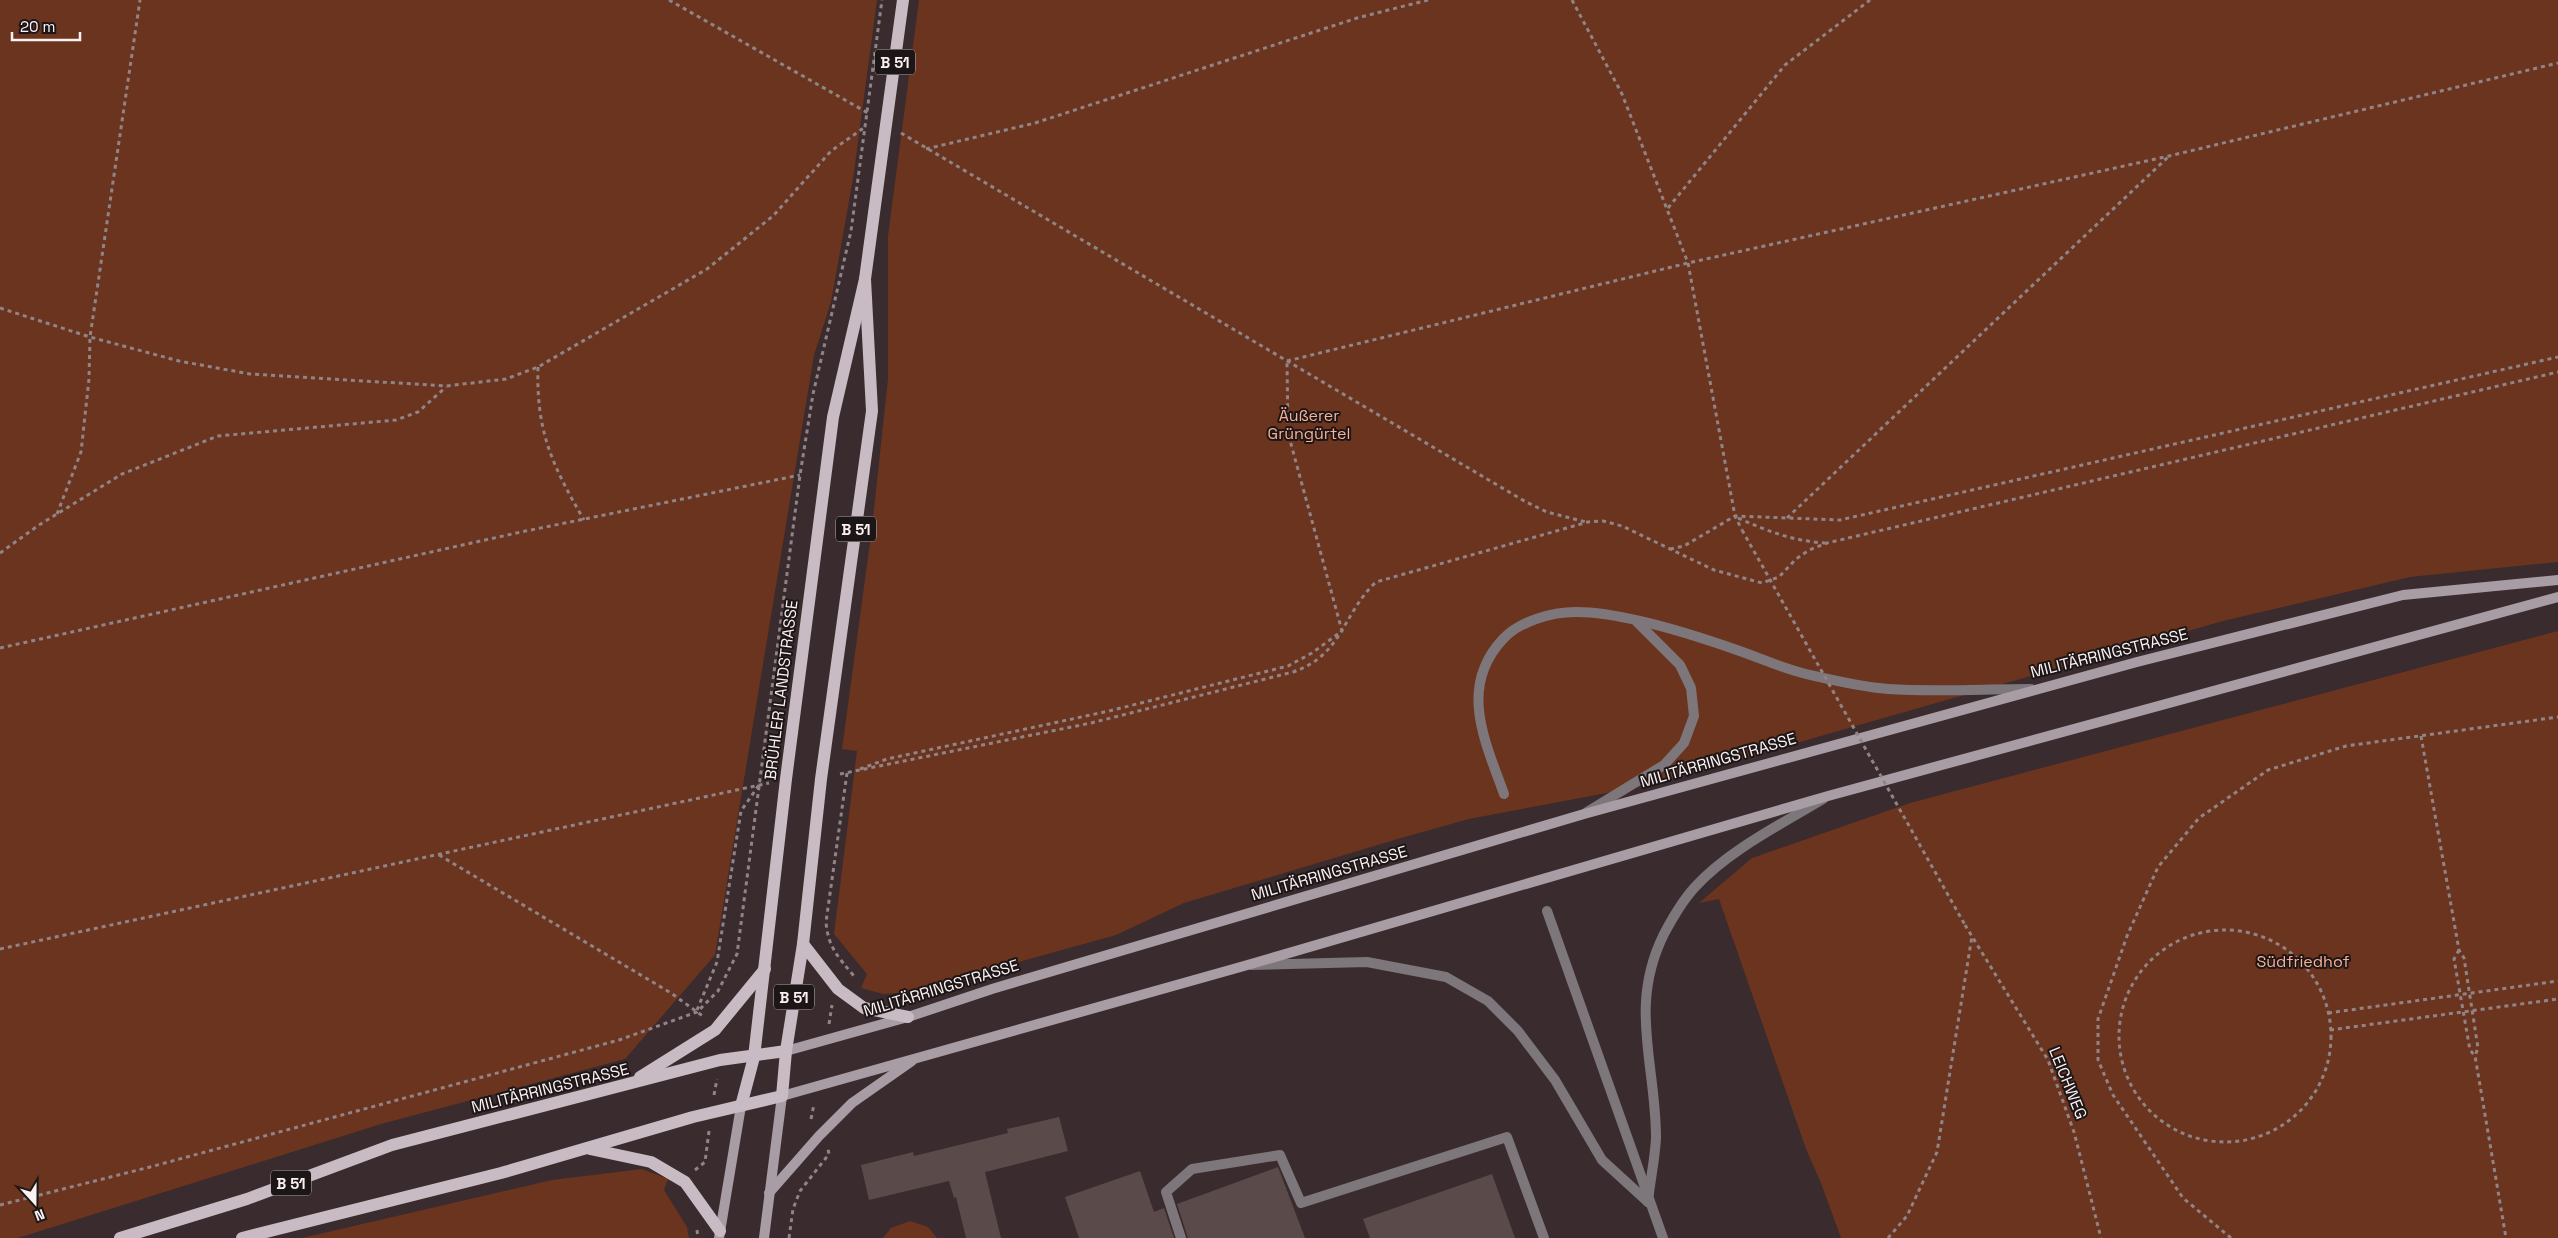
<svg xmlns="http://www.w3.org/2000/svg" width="2558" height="1238" viewBox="0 0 2558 1238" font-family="'Space Grotesk',sans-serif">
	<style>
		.green { fill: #6b341e }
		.building { fill: #5b4a4a }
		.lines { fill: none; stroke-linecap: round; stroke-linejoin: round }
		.path { stroke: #918487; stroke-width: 3; stroke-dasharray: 4 4; stroke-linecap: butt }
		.lane { stroke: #7d767a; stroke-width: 10 }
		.secondary { stroke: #a89da4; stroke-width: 10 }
		.primary { stroke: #c9bbc4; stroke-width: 12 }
		.path-bridge { stroke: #918487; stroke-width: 3; stroke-dasharray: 4 4; stroke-linecap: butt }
		.labels { text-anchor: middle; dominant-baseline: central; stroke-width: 4; stroke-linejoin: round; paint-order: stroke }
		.shield { fill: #1d1617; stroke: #b8afb1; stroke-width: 1 }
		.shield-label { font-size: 15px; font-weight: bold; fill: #fbf1f3 }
		.park-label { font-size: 16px; fill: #f9b196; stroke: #1d1617 }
		.street-label { font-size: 16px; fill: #fbf1f3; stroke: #1d1617 }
	</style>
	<rect width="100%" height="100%" fill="#3a2b2f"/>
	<g class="green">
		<polygon points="0,0 877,0 853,179 831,302 814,355 715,955 625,1059 381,1124 18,1238 0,1238"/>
		<polygon points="919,0 2558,0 2558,562 2410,577 2223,621 1649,785 1469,819 1401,838 1184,903 1116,935 911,992 883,994 861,988 867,974 834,934 857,751 842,749 872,528 888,379 888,236"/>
		<polygon points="2558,631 2558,1238 1841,1238 1821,1183 1806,1149 1719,899 1699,903 1752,858 1910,803"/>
		<polygon points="642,1169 668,1179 664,1190 687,1227 689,1238 302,1238 552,1180"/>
		<polygon points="910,1221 928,1227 937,1238 883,1238 891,1228"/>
	</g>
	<g class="building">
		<polygon points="1059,1117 1068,1151 985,1172 1001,1238 966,1238 956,1197 954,1198 949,1181 869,1200 861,1165 913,1152 914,1156 1008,1133 1007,1129"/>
		<polygon points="1278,1167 1305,1238 1188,1238 1177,1204"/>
		<polygon points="1140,1171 1154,1212 1164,1208 1174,1238 1079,1238 1065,1197"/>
		<polygon points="1492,1174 1515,1238 1370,1238 1363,1219"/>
	</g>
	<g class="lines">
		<g class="path">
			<polyline points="669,0 868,113"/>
			<polyline points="1572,0 1622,94 1688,263 1735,516 1742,530"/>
			<polyline points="901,133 1526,502 1547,512 1586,522"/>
			<polyline points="926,149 1035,123 1357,18 1428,0"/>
			<polyline points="1668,208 1785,65 1870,0"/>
			<polyline points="0,308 90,337 179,361 250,374 446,386 506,379 538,367 707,269 773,216 831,151 865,127"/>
			<polyline points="1287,361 1688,263 2169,156 2558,63"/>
			<path d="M538,367C536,431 552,465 584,520"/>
			<polyline points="57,514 81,452 89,379 90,337 140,0"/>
			<path d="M1738,518C1767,531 1793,541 1825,543"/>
			<polyline points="1787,518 2168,157"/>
			<polyline points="1670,549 1684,546 1735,516 1840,520 2558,357"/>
			<polyline points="0,553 39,525 122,474 218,436 396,420 418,412 446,387"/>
			<polyline points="0,648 521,532 800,475"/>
			<polyline points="2421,736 2459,950 2464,958 2478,1048 2475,1056 2506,1238"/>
			<polyline points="860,769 887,759 1109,711 1288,666 1312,653 1342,631 1288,433 1287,361"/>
			<path d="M847,773L826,922C828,947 838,957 854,976L852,977"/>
			<path d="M840,774L1091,723L1293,672C1343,655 1342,614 1376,582L1588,522L1603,521L1622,526L1714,570L1762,583L1779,577L1796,559L1809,550L1827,543L2558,372"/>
			<polyline points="439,855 671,993 704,1017"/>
			<polyline points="1965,925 2048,1060 2074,1132 2101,1238"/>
			<circle cx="2225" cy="1036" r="106"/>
			<polyline points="0,949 769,783"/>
			<polyline points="2459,950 2454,959 2470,1050 2475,1056"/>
			<polyline points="697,1010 717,962 741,811 759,785"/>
			<polyline points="2328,1013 2558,981"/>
			<polyline points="829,1024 832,1005"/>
			<polyline points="2330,1030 2558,999"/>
			<polyline points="714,1095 717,1079"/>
			<polyline points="811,1119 814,1104"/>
			<polyline points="695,1170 705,1162 709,1131"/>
			<polyline points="0,1205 150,1167 619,1040 697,1012 718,991 737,954 800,475 813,394 851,231 882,0"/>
			<polyline points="697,1230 698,1238"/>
			<polyline points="789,1238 793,1209 800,1191 829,1154 828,1149"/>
			<polyline points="1888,1238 1907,1216 1937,1152 1972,936"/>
			<polyline points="2231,1238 2183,1198 2113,1095 2098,1060 2098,1019 2127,936 2158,867 2199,818 2268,770 2346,746 2558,717"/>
		</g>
		<g class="lane">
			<path d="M1504,794C1485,741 1458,687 1503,639C1520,621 1552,612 1576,612C1621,612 1691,634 1734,649C1758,657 1781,668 1806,674C1832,680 1861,687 1888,689C1935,692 1984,689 2031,689"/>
			<polyline points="1587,812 1664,765 1684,743 1694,716 1691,688 1680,665 1637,622"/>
			<polyline points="1547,911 1663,1238"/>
			<polyline points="1252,965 1367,962 1446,977 1488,1001 1518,1031 1555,1080 1602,1160 1648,1202"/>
			<path d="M1648,1202C1650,1181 1655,1159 1656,1138C1656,1064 1628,1006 1664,934C1673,917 1682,901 1695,887C1729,850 1780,825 1823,799"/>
			<polyline points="1181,1238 1166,1192 1192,1169 1280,1155 1301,1203 1507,1137 1544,1238"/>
		</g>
		<g class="secondary">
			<polyline points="786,1051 908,1017 992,989 1584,814 2137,662 2403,595 2558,580"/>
			<polyline points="769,1193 819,1136 852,1103 912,1061"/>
			<polyline points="719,1238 741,1106"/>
			<polyline points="764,1238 782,1096 1244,966 1828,796 2558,597"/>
		</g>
		<g class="primary">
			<polyline points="803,944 838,989 864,1008 908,1017"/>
			<polyline points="640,1077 715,1030 765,969"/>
			<polyline points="741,1106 754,1057 786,779 833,417 865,279 903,0"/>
			<polyline points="590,1149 651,1162 685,1182 720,1231"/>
			<polyline points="120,1238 247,1199 392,1145 720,1060 786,1051"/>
			<polyline points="242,1238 501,1173 693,1117 782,1096 786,1051 803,944 821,779 872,411 865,279"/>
		</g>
		<polyline class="path-bridge" points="1742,530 1965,925"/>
	</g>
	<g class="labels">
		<g class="shield">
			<rect x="875" y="49.5" width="40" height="25" rx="4"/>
			<rect x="836" y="516.5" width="40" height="25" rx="4"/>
			<rect x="774" y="984.5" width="40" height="25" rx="4"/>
			<rect x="271" y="1170.5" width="40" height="25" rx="4"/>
		</g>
		<g class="shield-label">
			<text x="895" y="62">B 51</text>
			<text x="856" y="529">B 51</text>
			<text x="794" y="997">B 51</text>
			<text x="291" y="1183">B 51</text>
		</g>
		<g class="park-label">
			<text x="1309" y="415">Äußerer<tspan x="1309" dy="18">Grüngürtel</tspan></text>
			<text x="2303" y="961">Südfriedhof</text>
		</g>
		<g class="street-label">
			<text transform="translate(2109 653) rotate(-14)">MILITÄRRINGSTRASSE</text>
			<text transform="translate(781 690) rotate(-83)">BRÜHLER LANDSTRASSE</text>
			<text transform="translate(1718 760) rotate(-16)">MILITÄRRINGSTRASSE</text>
			<text transform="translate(1329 873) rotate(-16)">MILITÄRRINGSTRASSE</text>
			<text transform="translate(941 988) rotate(-17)">MILITÄRRINGSTRASSE</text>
			<text transform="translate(2068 1083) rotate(68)">LEICHWEG</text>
			<text transform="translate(550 1088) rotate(-14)">MILITÄRRINGSTRASSE</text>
		</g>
	</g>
	<g transform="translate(35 1203) rotate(159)" stroke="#1d1617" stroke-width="4" paint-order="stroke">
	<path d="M0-4L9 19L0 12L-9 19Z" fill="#fbf1f3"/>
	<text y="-8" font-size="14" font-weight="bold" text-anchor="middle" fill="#fbf1f3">N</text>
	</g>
	<path d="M12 32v8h68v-8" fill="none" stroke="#fbf1f3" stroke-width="2.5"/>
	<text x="20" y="32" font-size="15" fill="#fbf1f3" stroke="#1d1617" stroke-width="4" paint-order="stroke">20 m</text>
</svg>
